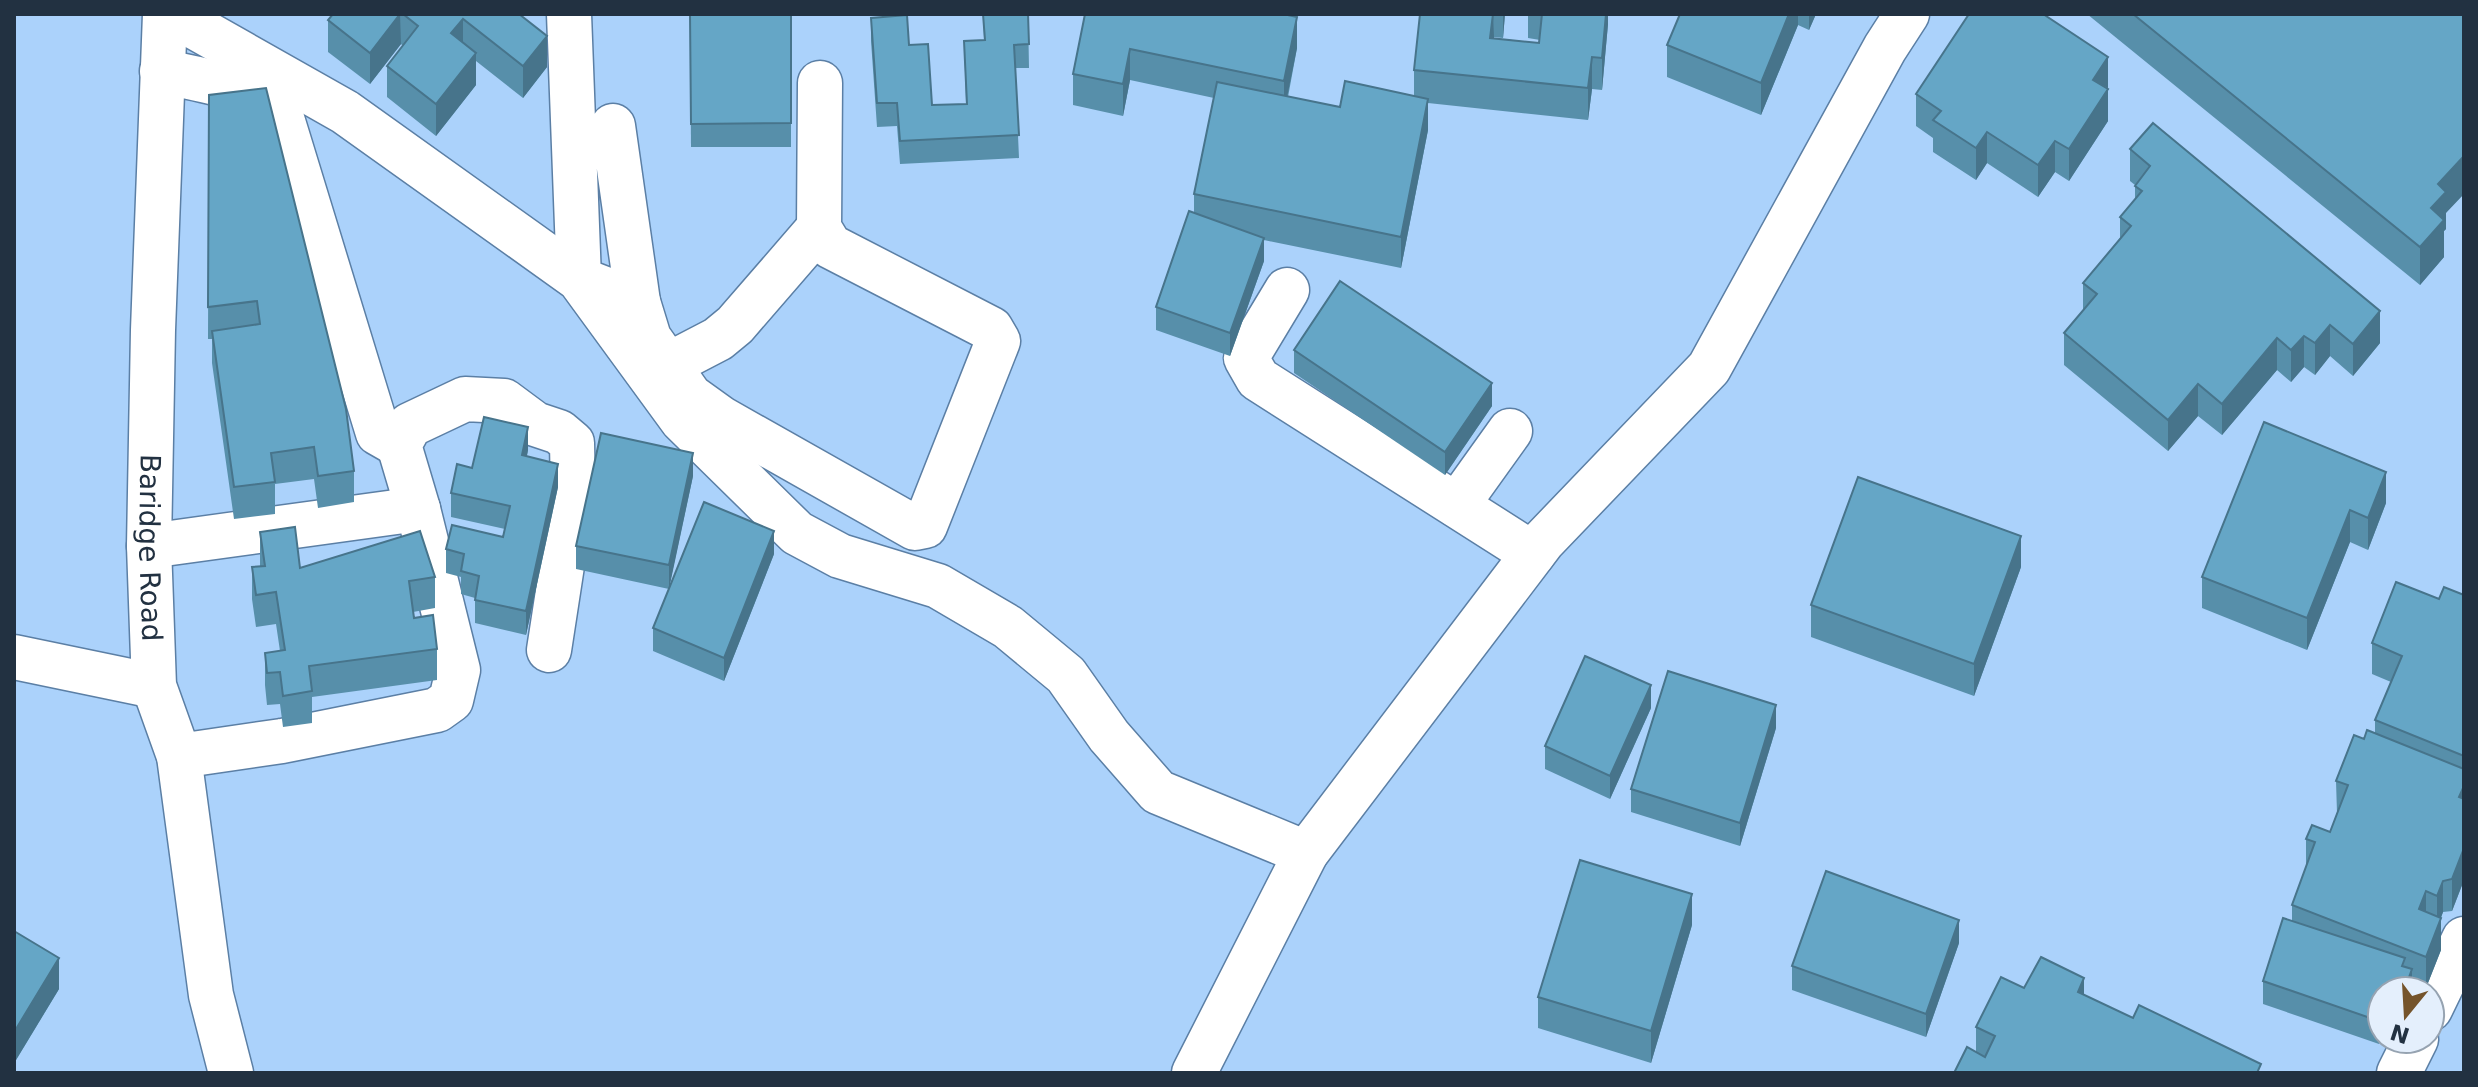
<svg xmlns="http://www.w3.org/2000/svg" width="2478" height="1087" viewBox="0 0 2478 1087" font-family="'DejaVu Sans',sans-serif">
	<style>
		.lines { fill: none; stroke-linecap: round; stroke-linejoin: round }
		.minor-casing { stroke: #5b7fa5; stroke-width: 47 }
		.tertiary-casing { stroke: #5b7fa5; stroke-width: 47 }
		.minor { stroke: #fff; stroke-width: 44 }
		.tertiary { stroke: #fff; stroke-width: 44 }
		.wall { fill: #578faa }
		.shaded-wall { fill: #47748b }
		.building { fill: #65a6c6; stroke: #47748b; stroke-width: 2 }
		.labels { text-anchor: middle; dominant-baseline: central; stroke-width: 7; stroke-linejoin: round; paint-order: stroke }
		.street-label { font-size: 28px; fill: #223141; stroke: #e4effc }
	</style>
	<rect width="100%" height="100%" fill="#abd2fb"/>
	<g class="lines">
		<g class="minor-casing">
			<g id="minor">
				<polyline points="172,14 345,112 579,279 682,420 797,533 840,556 938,586 1008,627 1066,675 1109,736 1158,792 1306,853"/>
				<polyline points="569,14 579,279 638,302 613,126"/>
				<path d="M162,71C202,81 248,85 280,112L378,433L399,445"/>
				<polyline points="1287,290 1246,358 1258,379 1533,554"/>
				<polyline points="638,302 649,338 690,396 722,419 915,528 925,526 998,341 991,329 830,246 819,228 820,83"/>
				<polyline points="668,365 718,339 735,325 819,228"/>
				<polyline points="1457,505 1510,431"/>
				<polyline points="149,546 418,509 399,445 410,425 465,399 504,401 535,424 559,432 572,443 573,494 549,650"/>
				<polyline points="14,657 154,686"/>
				<polyline points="179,756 282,741 437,710 451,700 458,670 418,509"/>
				<polyline points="2430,1009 2464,939"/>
				<polyline points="1194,1073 1306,853 1543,541 1709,368 1885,48 1907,14"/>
				<polyline points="2399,1073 2416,1039"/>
			</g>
		</g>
		<g class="tertiary-casing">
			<g id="tertiary">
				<path id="s1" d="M165,14L153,330L149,546L154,686L179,756L211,995L231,1073"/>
			</g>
		</g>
		<use href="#minor" class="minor"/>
		<use href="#tertiary" class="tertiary"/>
	</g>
	<g class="wall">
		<polygon points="330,14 519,14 547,67 523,98 476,61 476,85 436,136 387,97 387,66 403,46 401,44 370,84 328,52 328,20 332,16"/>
		<polygon points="690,14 791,14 791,147 691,147"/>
		<polygon points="983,14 1028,14 1029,68 1015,68 1019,158 900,164 897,126 877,127 871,41 871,18 909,45 932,105 966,104 964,41 984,40"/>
		<polygon points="1085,14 1297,48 1288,97 1340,107 1414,96 1414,70 1420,14 1505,14 1503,38 1494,37 1494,38 1539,43 1540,40 1528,38 1528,14 1608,14 1608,24 1602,90 1592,89 1588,120 1428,103 1428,130 1401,268 1264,240 1264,261 1230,356 1156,330 1156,307 1194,213 1194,194 1214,98 1130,80 1123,116 1073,105 1073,74"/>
		<polygon points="1680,14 1816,14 1809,30 1798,25 1761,115 1667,77 1667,45"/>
		<polygon points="2087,14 2464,14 2446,213 2446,229 2444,231 2444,257 2420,285"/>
		<polygon points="2108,57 2108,121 2069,181 2055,172 2038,197 1987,163 1976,180 1933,152 1933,138 1916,126 1916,94"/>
		<polygon points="209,95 354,471 354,502 318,508 314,479 275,484 275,514 234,519 212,363 212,339 208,339"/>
		<polygon points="2130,149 2380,343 2353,376 2330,356 2315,375 2304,367 2291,382 2277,370 2222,435 2198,416 2168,451 2064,365 2064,333 2083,311 2083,283 2120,238 2120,217 2135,200 2135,185 2130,181"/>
		<polygon points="1294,350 1492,406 1445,475 1294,373"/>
		<polygon points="528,450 527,456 558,487 526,635 475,623 475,598 461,594 461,577 446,573 446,549 503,537 505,529 451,517 451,493 472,468"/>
		<polygon points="2386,472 2386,503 2368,550 2350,542 2307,650 2202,608 2202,577"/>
		<polygon points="693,476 669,587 774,554 724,681 653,651 653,628 669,589 576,569 576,546"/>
		<polygon points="260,532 300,568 435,577 435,608 413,612 414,618 437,649 437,680 312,697 312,723 283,727 280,704 267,705 265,685 265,653 280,651 276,624 256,627 252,599 252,567 260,567"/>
		<polygon points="2021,567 1974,696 1811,637 1811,605"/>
		<polygon points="2464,595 2464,880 2452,911 2443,912 2441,918 2441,950 2426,988 2412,983 2412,991 2382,991 2382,1037 2379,1044 2263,1004 2263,981 2292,921 2292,905 2306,867 2306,839 2330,832 2337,813 2336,781 2364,739 2375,734 2375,720 2391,682 2372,674 2372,643 2439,599"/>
		<polygon points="1651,708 1610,799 1545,769 1545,746"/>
		<polygon points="1776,728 1740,846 1631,812 1631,789"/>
		<polygon points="1692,925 1651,1063 1538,1028 1538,997"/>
		<polygon points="14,931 59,989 16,1060 14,1059"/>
		<polygon points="1959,943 1926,1037 1792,990 1792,966"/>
		<polygon points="2024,988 2084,995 2133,1018 2261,1073 1954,1073 1976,1052 1976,1027"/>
	</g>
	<g class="shaded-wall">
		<polygon points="400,14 401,44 370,84 370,53"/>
		<polygon points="1493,14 1494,37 1490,70 1490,38"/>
		<polygon points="1503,14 1505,14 1503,38"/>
		<polygon points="1606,14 1608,14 1608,24 1602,90 1602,58"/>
		<polygon points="1789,14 1798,14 1798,25 1761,115 1761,83"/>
		<polygon points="1809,14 1816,14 1809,30"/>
		<polygon points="1297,17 1297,48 1284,112 1284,81"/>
		<polygon points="463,19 463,51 451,33"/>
		<polygon points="547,36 547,67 523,98 523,66"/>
		<polygon points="1130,49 1130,80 1123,116 1123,84"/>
		<polygon points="476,53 476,85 436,136 436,104"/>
		<polygon points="1592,57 1592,89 1588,120 1588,88"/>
		<polygon points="2108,57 2108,88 2093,80"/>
		<polygon points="2108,89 2108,121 2069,181 2069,149"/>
		<polygon points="1428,99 1428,130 1401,268 1401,237"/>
		<polygon points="1987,132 1987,163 1976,180 1976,148"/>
		<polygon points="2055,141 2055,172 2038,197 2038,165"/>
		<polygon points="2464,156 2464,194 2446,213 2446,229 2444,231 2444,257 2420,285 2420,247 2438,184"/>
		<polygon points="1264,238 1264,261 1230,356 1230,333"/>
		<polygon points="2380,311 2380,343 2353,376 2353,344"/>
		<polygon points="2330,325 2330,356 2315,375 2315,343"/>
		<polygon points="2304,336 2304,367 2291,382 2291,350"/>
		<polygon points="2277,338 2277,370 2222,435 2222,404"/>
		<polygon points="1492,383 1492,406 1445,475 1445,452"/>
		<polygon points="2198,384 2198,416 2168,451 2168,420"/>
		<polygon points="528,427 528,450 522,478 522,455"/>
		<polygon points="693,453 693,476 669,589 669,565"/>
		<polygon points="558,464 558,487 526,635 526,611"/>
		<polygon points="2386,472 2386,503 2368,550 2368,518"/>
		<polygon points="2350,510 2350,542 2307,650 2307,618"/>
		<polygon points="774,531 774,554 724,681 724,658"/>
		<polygon points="2021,536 2021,567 1974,696 1974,664"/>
		<polygon points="1651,685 1651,708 1610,799 1610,776"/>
		<polygon points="1776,705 1776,728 1740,846 1740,823"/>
		<polygon points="2464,786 2464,817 2459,797"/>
		<polygon points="2464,848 2464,880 2452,911 2452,879"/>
		<polygon points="2443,881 2443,912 2437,927 2437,896"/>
		<polygon points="2426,891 2426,922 2419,909"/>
		<polygon points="1692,894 1692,925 1651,1063 1651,1031"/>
		<polygon points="2441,918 2441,950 2426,988 2426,957"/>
		<polygon points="1959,920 1959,943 1926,1037 1926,1014"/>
		<polygon points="59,958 59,989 16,1060 16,1029"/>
		<polygon points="2412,969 2412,991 2404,991"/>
		<polygon points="2084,978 2084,1016 2078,992"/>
		<polygon points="2382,1013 2382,1037 2379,1044 2379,1021"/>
	</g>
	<g class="building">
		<polygon points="333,14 400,14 370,53 328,20"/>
		<polygon points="403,14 519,14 547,36 523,66 463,19 451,33 476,53 436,104 387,66 418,26"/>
		<polygon points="690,14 791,14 791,123 691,124"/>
		<polygon points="983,14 1028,14 1029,44 1014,45 1019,135 900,141 897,103 877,103 871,18 907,15 909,45 928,44 932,105 967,104 964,41 985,40"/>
		<polygon points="1085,14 1283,14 1297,17 1284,81 1130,49 1123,84 1073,74"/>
		<polygon points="1420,14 1493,14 1490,38 1539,43 1542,14 1606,14 1602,58 1592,57 1588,88 1414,70"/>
		<polygon points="1680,14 1789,14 1761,83 1667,45"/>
		<polygon points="1969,14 2043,14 2108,57 2093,80 2108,89 2069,149 2055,141 2038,165 1987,132 1976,148 1933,120 1941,111 1916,94"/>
		<polygon points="2133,14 2464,14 2464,156 2438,184 2446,192 2431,208 2444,220 2420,247"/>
		<polygon points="1345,81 1428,99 1401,237 1194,194 1217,82 1340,107"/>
		<polygon points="266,88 346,409 354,471 318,476 314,447 271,453 275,482 234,487 212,331 260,324 257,301 208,307 209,95"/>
		<polygon points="2153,123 2380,311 2353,344 2330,325 2315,343 2304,336 2291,350 2277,338 2222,404 2198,384 2168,420 2064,333 2097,294 2083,283 2131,226 2120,217 2142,191 2135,186 2150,166 2130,149"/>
		<polygon points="1189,211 1264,238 1230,333 1156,307"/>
		<polygon points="1340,281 1492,383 1445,452 1294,350"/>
		<polygon points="484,417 528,427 522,455 558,464 526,611 475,600 479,576 461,571 464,554 446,549 452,525 503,537 510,506 451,493 457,464 472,468"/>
		<polygon points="2264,422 2386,472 2368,518 2350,510 2307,618 2202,577"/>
		<polygon points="601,433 693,453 669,565 576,546"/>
		<polygon points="1858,477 2021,536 1974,664 1811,605"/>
		<polygon points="704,502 774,531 724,658 653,628"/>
		<polygon points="295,527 300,568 420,531 435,577 409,581 414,618 433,615 437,649 309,666 312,691 283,696 280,672 267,673 265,653 285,650 276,592 256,595 252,567 265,566 260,532"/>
		<polygon points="2396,582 2439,599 2444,587 2464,595 2464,756 2375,720 2402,656 2372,643"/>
		<polygon points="1585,656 1651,685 1610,776 1545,746"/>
		<polygon points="1668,671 1776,705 1740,823 1631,789"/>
		<polygon points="2367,730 2464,769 2464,786 2459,797 2464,799 2464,848 2452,879 2443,881 2437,896 2426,891 2419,909 2441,918 2426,957 2292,905 2315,842 2306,839 2312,825 2330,832 2348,785 2336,781 2354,735 2364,739"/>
		<polygon points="1580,860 1692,894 1651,1031 1538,997"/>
		<polygon points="1826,871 1959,920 1926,1014 1792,966"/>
		<polygon points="2283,918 2405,958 2402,966 2412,969 2404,991 2382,991 2382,1013 2379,1021 2263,981"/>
		<polygon points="14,931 59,958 16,1029 14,1027"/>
		<polygon points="2041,957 2084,978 2078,992 2133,1018 2139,1005 2261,1064 2257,1073 1954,1073 1967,1047 1985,1057 1995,1036 1976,1027 2001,977 2024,988"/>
	</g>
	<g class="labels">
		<g class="street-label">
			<text stroke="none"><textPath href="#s1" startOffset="534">Baridge Road</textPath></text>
		</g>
	</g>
	<rect width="2478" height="1087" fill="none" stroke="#223141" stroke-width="32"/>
	<g transform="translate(2406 1015) rotate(198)"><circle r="38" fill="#e4effc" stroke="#96a3b1" stroke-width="2"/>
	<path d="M0-6L14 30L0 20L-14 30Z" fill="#75542b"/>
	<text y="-12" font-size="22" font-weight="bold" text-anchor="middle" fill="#223141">N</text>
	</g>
</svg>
